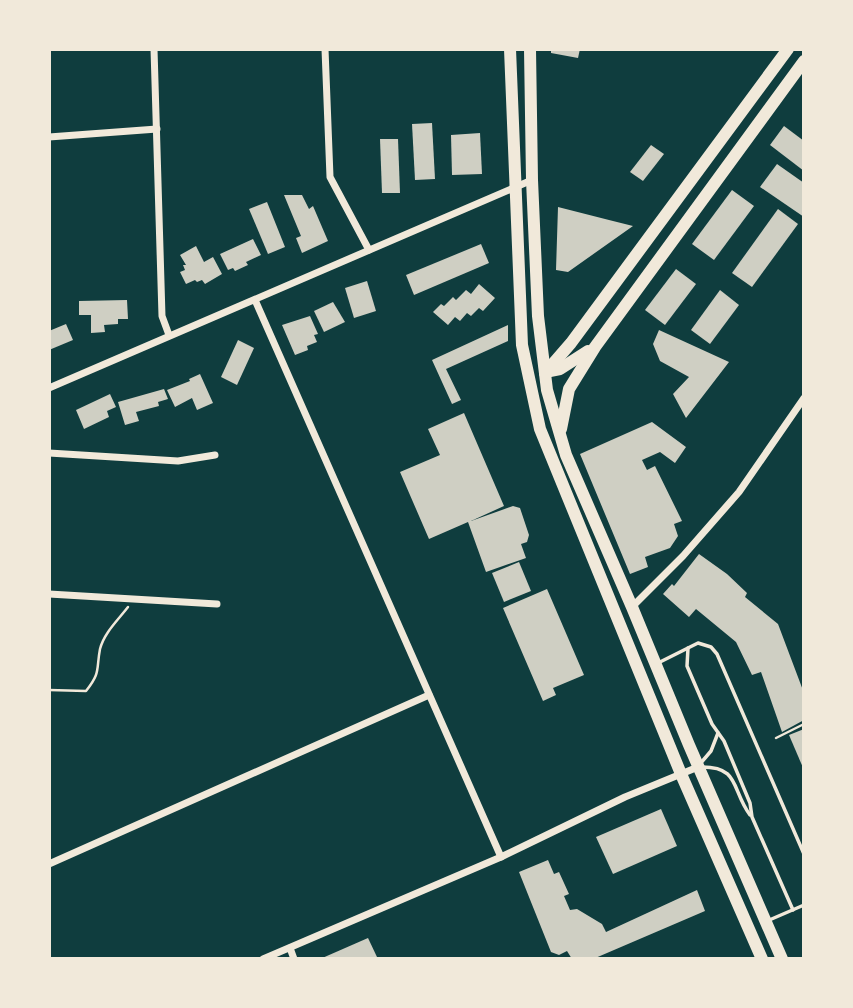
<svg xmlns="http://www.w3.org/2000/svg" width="853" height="1008" viewBox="0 0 853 1008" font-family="'Golos Text',sans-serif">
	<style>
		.building { fill: #cfcfc3 }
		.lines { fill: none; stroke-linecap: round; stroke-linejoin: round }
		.path { stroke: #f1e9da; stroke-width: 2.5 }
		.service { stroke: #f1e9da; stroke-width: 3.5 }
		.minor { stroke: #f1e9da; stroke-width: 7 }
		.primary { stroke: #f1e9da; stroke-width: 12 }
	</style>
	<rect width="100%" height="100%" fill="#0f3d3e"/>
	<g class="building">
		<polygon points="551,49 580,49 578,58 551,53"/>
		<polygon points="432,123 435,179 415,180 412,124"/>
		<polygon points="784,126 804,141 804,171 770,145"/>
		<polygon points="480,133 482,174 452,175 451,135"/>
		<polygon points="380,139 398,139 400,193 382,193"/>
		<polygon points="651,145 664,154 643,181 630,172"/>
		<polygon points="777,164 804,183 804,217 760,187"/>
		<polygon points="732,190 754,206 714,260 692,244"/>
		<polygon points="284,195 302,195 309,209 313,206 328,241 302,253 296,238 301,236"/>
		<polygon points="267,202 285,247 268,254 249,209"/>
		<polygon points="558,207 609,220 633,226 568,272 556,270"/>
		<polygon points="778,209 798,224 752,287 732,273"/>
		<polygon points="253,239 261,255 246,262 248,265 235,271 233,268 228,270 220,254"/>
		<polygon points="481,244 489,263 414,295 406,275"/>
		<polygon points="196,246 204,262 213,257 222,274 205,284 202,280 197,282 195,280 186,284 180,272 185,270 183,265 186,265 180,255"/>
		<polygon points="676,269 696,284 665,325 645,310"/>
		<polygon points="367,281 376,311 354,318 345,288"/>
		<polygon points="479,284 495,298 483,311 479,308 471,316 467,313 460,321 455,317 448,325 433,312 441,304 444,306 453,297 456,300 466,290 471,294"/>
		<polygon points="720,290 739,305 710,344 691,330"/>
		<polygon points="127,300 128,319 118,319 118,324 104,325 105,332 91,333 91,315 79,315 79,301"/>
		<polygon points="333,302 345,322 324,332 314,311"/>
		<polygon points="310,316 318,334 314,335 317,342 307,346 308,350 295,355 282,325"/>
		<polygon points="66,324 73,340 49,350 49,331"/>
		<polygon points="508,325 508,341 446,369 461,400 452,404 432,360"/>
		<polygon points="659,330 729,362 686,418 673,394 689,377 660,361 653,344"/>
		<polygon points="238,340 254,348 237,385 221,377"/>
		<polygon points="200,374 213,403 197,410 192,398 175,407 167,390 190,381 189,379"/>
		<polygon points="164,389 168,399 158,402 159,406 136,412 139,421 125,425 118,402"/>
		<polygon points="110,394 116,407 107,411 109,417 84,429 76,410"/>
		<polygon points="464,413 504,506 471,521 513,506 520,508 529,535 527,542 521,544 526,558 486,572 468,522 429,539 400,472 440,455 428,429"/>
		<polygon points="652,422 686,447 675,463 660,452 642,460 647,470 655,466 682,521 674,524 678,536 670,548 645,557 648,567 630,574 580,454"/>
		<polygon points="699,554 727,574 747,593 745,597 778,624 804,693 804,720 782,732 761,672 752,675 736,642 696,609 689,617 663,594 672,584 674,586"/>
		<polygon points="519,562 531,591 504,602 492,573"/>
		<polygon points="547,589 584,675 553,688 556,695 543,701 503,608"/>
		<polygon points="804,729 804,770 789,735"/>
		<polygon points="661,809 677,846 613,874 596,837"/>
		<polygon points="548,860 554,874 559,872 569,894 564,896 570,910 577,909 602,924 606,932 697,890 705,911 593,959 572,959 567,951 559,955 551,952 519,872"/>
		<polygon points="368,938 377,957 372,959 320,959"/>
	</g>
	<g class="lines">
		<g class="path">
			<path d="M49,690L86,691C101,672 96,670 100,649C104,633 118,620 128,607"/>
			<polyline points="776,738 804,724"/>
		</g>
		<g class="service">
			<polyline points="688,648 687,666 712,724 724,741 750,803 752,817 793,910"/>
			<polyline points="658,663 698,643 711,647 717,654 804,854"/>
			<polyline points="700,764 711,751 718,733"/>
			<path d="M702,767C740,767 731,789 750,815"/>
			<polyline points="767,921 804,905"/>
		</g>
		<g class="minor">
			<polyline points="154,49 162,316 169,335"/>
			<polyline points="325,49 330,177 369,250"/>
			<polyline points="49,137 157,129"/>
			<polyline points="255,300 501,857"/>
			<polyline points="49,388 532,180"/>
			<polyline points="49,453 178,461 215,455"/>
			<polyline points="49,594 217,604"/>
			<polyline points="632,607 683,556 739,492 804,398"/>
			<polyline points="49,864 429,695"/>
			<polyline points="290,948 294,959"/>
			<polyline points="263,959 501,857 625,797 698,767"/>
		</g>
		<g class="primary">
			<polyline points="510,49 522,345 540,429 681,774 762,959"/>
			<polyline points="530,49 532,180 538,316 547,390 566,455 632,607 689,745 782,959"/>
			<polyline points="545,372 560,369 588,351"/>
			<polyline points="545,373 571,343 788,49"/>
			<polyline points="561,429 569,389 595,347 804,61"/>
		</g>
	</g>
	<rect width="853" height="1008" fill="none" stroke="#f1e9da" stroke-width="102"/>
</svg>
